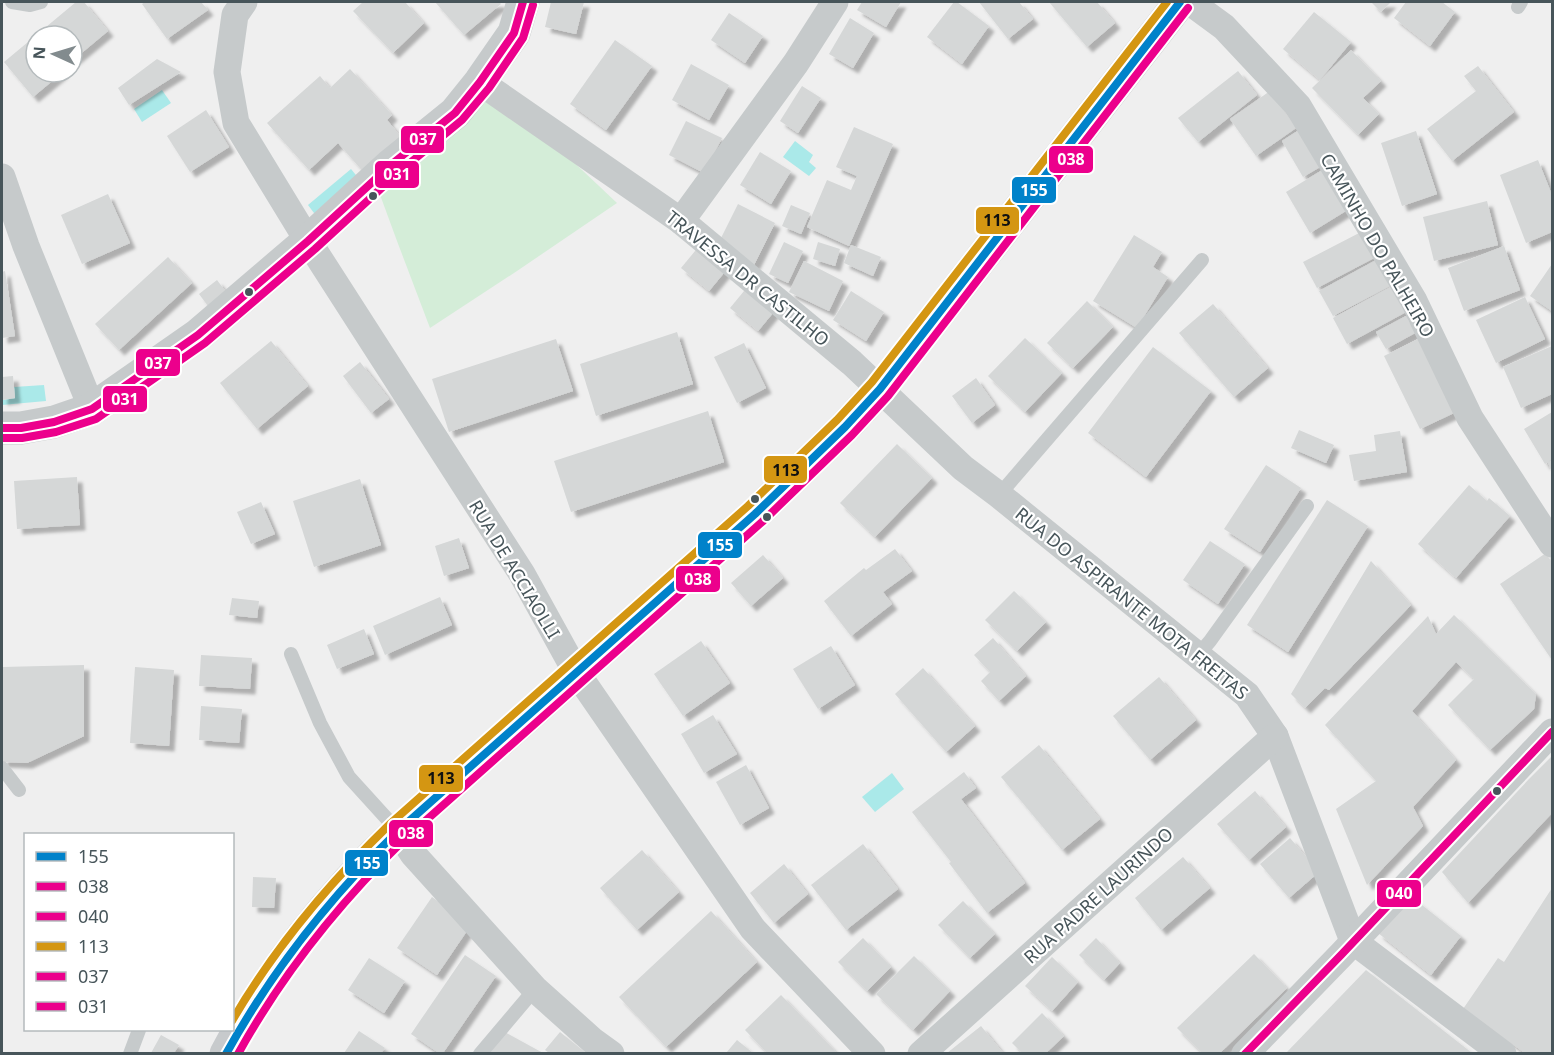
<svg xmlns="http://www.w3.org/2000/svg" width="1554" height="1055" viewBox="0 0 1554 1055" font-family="'Noto Sans',sans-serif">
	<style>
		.green { fill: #d4edd8 }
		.water { fill: #aae9e9 }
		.building { fill: #d5d7d7; filter: url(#shadow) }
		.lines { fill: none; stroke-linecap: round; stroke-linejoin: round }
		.service { stroke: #c6cacb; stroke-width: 14 }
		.minor { stroke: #c6cacb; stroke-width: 27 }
		.tertiary { stroke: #c6cacb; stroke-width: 33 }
		.secondary { stroke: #c7cacc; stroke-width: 33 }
		.bus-1-casing { stroke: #fff; stroke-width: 12 }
		.bus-2-casing { stroke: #fff; stroke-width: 12 }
		.bus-3-casing { stroke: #fff; stroke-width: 12 }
		.bus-4-casing { stroke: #fff; stroke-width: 12 }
		.bus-5-casing { stroke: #fff; stroke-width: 12 }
		.bus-6-casing { stroke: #fff; stroke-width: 12 }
		.bus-1 { stroke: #0082ca; stroke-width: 8 }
		.bus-2 { stroke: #ec008c; stroke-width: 8 }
		.bus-3 { stroke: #ec008c; stroke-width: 8 }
		.bus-4 { stroke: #d49612; stroke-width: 8 }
		.bus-5 { stroke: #ec008c; stroke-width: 8 }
		.bus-6 { stroke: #ec008c; stroke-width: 8 }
		.bus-dot { fill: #47555a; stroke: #fff; stroke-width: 2 }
		.labels { text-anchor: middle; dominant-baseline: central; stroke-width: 4.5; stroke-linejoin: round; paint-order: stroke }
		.street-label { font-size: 18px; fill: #47555a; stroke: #fff }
		.line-badge { stroke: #fff; stroke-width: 2 }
		.badge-label { font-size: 16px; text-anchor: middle; font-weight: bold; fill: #fff }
		.pale-badge-label { font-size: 16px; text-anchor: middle; font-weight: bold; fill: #111 }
	</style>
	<defs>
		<filter id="shadow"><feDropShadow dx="5.5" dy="5.5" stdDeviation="1.5" flood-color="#0004"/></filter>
	</defs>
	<rect width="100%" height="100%" fill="#efefef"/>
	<polygon class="green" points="480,91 564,153 617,203 517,271 430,328 397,241 379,192"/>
	<g class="water">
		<polygon points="162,90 171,103 142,122 134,109"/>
		<polygon points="795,141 813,155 809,162 816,168 809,176 783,157"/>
		<polygon points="351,169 360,180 317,217 308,205"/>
		<polygon points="44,385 46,401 2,405 2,400 15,398 14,387"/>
		<polygon points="892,773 904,789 875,812 862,797"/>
	</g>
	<g class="building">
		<polygon points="76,2 84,2 108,31 72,61 72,36 36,36 36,72 63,72 33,97 4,62"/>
		<polygon points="145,2 201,2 208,10 167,39 142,4"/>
		<polygon points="363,2 405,2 424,23 393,53 353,11"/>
		<polygon points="435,2 499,2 501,4 464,35"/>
		<polygon points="551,2 584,2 576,34 545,27"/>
		<polygon points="862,2 901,2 886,27 857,10"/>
		<polygon points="954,2 957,2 989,26 962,64 927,37"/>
		<polygon points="979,2 1019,2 1033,19 1008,39"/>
		<polygon points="1049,2 1097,2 1115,23 1087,47"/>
		<polygon points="1371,2 1391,2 1381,12"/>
		<polygon points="1406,2 1442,2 1455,12 1430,46 1394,18"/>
		<polygon points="1314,12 1351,42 1320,80 1283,49"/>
		<polygon points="729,13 763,36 745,63 711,40"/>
		<polygon points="850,18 874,33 853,68 829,54"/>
		<polygon points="615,40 652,66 606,130 570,104"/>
		<polygon points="1351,50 1381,81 1363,98 1379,114 1358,135 1312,88"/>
		<polygon points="157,59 181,72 129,105 118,88"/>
		<polygon points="691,64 729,85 709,120 672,100"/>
		<polygon points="1478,66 1514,112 1452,161 1427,129 1476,91 1464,76"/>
		<polygon points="350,69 392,115 387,120 405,142 367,176 338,143 309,170 267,123 320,76 330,88"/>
		<polygon points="1238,71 1257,95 1198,142 1178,118"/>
		<polygon points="802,86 821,98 798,133 780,121"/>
		<polygon points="1270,91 1296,128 1256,156 1230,119"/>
		<polygon points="206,110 229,147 190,172 167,136"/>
		<polygon points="686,121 722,138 704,173 669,155"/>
		<polygon points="854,127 893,144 849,246 807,227 827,180 851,190 857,176 836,167"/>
		<polygon points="1299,130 1320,167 1303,177 1282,141"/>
		<polygon points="1416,131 1437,194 1402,206 1381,143"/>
		<polygon points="760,152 791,171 771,204 740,185"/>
		<polygon points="1538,160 1552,195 1552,232 1526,243 1500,175"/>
		<polygon points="1324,169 1349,209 1310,233 1286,192"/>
		<polygon points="108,194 130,243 82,264 61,215"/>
		<polygon points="1487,201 1498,245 1434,261 1423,217"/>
		<polygon points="738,204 775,223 754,265 717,246"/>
		<polygon points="791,205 810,213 801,234 782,226"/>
		<polygon points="1363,231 1376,257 1317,288 1303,262"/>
		<polygon points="1134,235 1162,252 1153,267 1168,277 1137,328 1093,301"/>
		<polygon points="784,242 803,251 788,283 769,274"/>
		<polygon points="818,242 840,249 835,266 813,259"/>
		<polygon points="700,245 728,268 709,291 681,268"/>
		<polygon points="851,245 881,257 873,276 844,263"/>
		<polygon points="1504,246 1520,290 1464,311 1448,268"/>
		<polygon points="168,257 192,283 119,350 95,324"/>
		<polygon points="1378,259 1392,285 1333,316 1319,291"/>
		<polygon points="804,261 843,281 829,311 789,292"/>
		<polygon points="1552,264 1552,311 1530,296"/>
		<polygon points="5,271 15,336 2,338 2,272"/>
		<polygon points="217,280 232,300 214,314 199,294"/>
		<polygon points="749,285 777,308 758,331 730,308"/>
		<polygon points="1392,286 1406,312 1347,344 1333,318"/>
		<polygon points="851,291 884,312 866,341 833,320"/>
		<polygon points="1525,297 1545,339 1496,363 1476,320"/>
		<polygon points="1087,301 1113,327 1073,368 1047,343"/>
		<polygon points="1213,304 1268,368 1234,397 1179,333"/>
		<polygon points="1406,316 1415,333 1386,349 1376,332"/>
		<polygon points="677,332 693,384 596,416 580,364"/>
		<polygon points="1025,338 1062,373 1025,412 988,376"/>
		<polygon points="1420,338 1456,412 1420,429 1384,356"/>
		<polygon points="556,339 573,391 449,432 432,379"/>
		<polygon points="271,341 308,386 257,429 220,383"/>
		<polygon points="744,343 766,388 737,403 714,357"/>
		<polygon points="1552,346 1552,394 1521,408 1503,367"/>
		<polygon points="1153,347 1211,391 1146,477 1088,433"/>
		<polygon points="360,362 389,399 371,413 343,376"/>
		<polygon points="13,376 15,398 2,400 2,377"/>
		<polygon points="976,378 995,405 972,423 952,396"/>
		<polygon points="708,411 724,462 571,512 554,461"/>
		<polygon points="1552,412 1552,459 1548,462 1552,460 1552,473 1548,462 1545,464 1524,429"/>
		<polygon points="1299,430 1334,445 1326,463 1291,448"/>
		<polygon points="1400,431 1407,472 1354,481 1349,455 1376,451 1374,435"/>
		<polygon points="897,444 932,478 875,537 840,503"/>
		<polygon points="1266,465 1301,488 1260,552 1224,529"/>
		<polygon points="77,477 80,525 17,529 14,481"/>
		<polygon points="360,479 381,545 314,567 293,501"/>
		<polygon points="1469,485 1487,501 1489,498 1510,516 1456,578 1418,544"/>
		<polygon points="1327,500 1368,526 1288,652 1247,625"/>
		<polygon points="261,502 275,534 251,544 237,512"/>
		<polygon points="459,538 469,568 444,576 435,546"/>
		<polygon points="1210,541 1245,564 1218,604 1183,580"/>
		<polygon points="895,549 912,571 883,592 892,604 851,636 824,601 864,568 866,570"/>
		<polygon points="1546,553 1552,563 1552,660 1500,584"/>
		<polygon points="763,555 783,578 751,606 731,583"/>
		<polygon points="1371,561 1411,605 1329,690 1325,688 1305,708 1291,694"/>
		<polygon points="1014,591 1046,622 1017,651 985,620"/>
		<polygon points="440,597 452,625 385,655 373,626"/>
		<polygon points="232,598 259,601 257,618 229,615"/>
		<polygon points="1454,615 1536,694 1534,709 1490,750 1448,705 1474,679 1456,662 1412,711 1456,760 1413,807 1423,826 1367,885 1336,809 1376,781 1325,725 1428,616 1436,634"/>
		<polygon points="364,629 374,654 337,669 327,645"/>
		<polygon points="993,638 1026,676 999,701 981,681 990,672 974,655"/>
		<polygon points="701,641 730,683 683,716 654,674"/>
		<polygon points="831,646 855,685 818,709 793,669"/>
		<polygon points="201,655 252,658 250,689 199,686"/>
		<polygon points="84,665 84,736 27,763 3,762 2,760 2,667"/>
		<polygon points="135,667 174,670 169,746 130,743"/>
		<polygon points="923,668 975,726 946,752 895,694"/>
		<polygon points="1159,677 1196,720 1150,760 1113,716"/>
		<polygon points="201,706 242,709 239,743 199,740"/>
		<polygon points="713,715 737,754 704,773 681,734"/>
		<polygon points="1039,745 1100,819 1062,850 1001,777"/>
		<polygon points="1552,756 1552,813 1468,903 1442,872 1529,779"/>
		<polygon points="746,765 769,808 740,825 716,782"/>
		<polygon points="964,772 976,788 961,799 1025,883 987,913 949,863 951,862 912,812"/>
		<polygon points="1255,791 1286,827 1249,860 1217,824"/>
		<polygon points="1290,838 1319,872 1289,898 1260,864"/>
		<polygon points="863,844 898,889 846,930 811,885"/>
		<polygon points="642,850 679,892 637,930 600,888"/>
		<polygon points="1183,857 1210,888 1161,930 1135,898"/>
		<polygon points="784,864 808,894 774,923 750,893"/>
		<polygon points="253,877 276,878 274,908 252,907"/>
		<polygon points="1552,888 1552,1053 1525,1053 1463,1009 1498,958 1504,962"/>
		<polygon points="1408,894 1461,936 1431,975 1378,933"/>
		<polygon points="432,897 471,925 437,975 397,948"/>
		<polygon points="963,901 995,934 970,958 938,925"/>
		<polygon points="711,911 757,962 666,1047 619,997"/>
		<polygon points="863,938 891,967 867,991 838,962"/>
		<polygon points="1096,938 1120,963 1104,980 1079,955"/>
		<polygon points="1254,954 1287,988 1220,1053 1202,1053 1177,1028"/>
		<polygon points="465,955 496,976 443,1053 439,1053 411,1034"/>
		<polygon points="914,956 950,991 913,1030 876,994"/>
		<polygon points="1052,957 1078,982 1052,1011 1025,986"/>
		<polygon points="369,958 405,981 384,1013 348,990"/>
		<polygon points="1366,970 1472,1053 1286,1053"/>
		<polygon points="781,995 837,1053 767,1053 745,1030"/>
		<polygon points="1042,1013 1064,1036 1046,1053 1022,1053 1012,1043"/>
		<polygon points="981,1026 1003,1053 947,1053"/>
		<polygon points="501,1030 543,1053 488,1053"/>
		<polygon points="359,1031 385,1048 381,1053 344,1053"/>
		<polygon points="560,1032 586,1053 549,1053 545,1050"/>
		<polygon points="161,1035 179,1045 174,1053 151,1053"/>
		<polygon points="737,1040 753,1053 726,1053"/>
	</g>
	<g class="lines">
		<g class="service">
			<polyline points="12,2 30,5 41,2"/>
			<polyline points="1518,7 1521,2"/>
			<polyline points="999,495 1202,260"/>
			<polyline points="291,654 320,723 349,777 398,831"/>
			<polyline points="1198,655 1210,641 1307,506"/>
			<polyline points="2,768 19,790"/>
			<polyline points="130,1054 139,1030"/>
			<polyline points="480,1054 535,989"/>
		</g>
		<g class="minor">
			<polyline points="244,2 235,15 227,72 236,123 308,241 522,574 576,672 753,929 872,1054"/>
			<polyline points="1190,2 1224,27 1298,106 1414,301 1470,418 1552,544"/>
			<polyline points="480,82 681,221 852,363 963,468 999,495 1247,695 1275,736 1353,941 1503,1054"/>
			<polyline points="2,177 26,246 92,409"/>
			<polyline points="681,221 796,63 835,2"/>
			<polyline points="398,831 413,854 535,989 593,1041 611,1054"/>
			<polyline points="921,1054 1275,736"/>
			<polyline points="1245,1054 1342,954 1552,732"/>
		</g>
		<polyline class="tertiary" points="2,428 21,428 54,422 92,409 198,335 308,241 392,164 455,113 480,82 514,33 523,2"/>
		<path class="secondary" d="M226,1054C269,972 331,894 398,831L755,514L845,427L880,389L1180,2"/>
		<g class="bus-1-casing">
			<path id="bus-1" d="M226,1054C273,969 329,898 398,831L755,514L845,427L880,389L1180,2"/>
		</g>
		<g class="bus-2-casing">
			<path id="bus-2" d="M238,1054C283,973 339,903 405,839L762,522L852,435L888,396L1188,8"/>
		</g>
		<g class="bus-3-casing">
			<polyline id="bus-3" points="1245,1054 1342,954 1552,732"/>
		</g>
		<g class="bus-4-casing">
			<path id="bus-4" d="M232,1021C275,947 330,882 391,823L748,506L837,420L872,382L1167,2"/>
		</g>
		<g class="bus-5-casing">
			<polyline id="bus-5" points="2,428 21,428 54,422 92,409 198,335 308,241 392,164 455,113 480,82 514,33 523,2"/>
		</g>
		<g class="bus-6-casing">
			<polyline id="bus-6" points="2,438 22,438 56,432 96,419 205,343 315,249 399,172 462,120 489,88 523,38 533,5"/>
		</g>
		<use href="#bus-1" class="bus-1"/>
		<use href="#bus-2" class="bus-2"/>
		<use href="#bus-3" class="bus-3"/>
		<use href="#bus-4" class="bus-4"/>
		<use href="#bus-5" class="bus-5"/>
		<use href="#bus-6" class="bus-6"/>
	</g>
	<g class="bus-dot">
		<circle cx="373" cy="196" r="5"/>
		<circle cx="249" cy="292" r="5"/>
		<circle cx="755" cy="499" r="5"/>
		<circle cx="767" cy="517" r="5"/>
		<circle cx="1497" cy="791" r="5"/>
	</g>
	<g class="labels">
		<g class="street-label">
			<text transform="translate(1378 245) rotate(60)">CAMINHO DO PALHEIRO</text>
			<text transform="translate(748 278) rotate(39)">TRAVESSA DR CASTILHO</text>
			<text transform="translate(515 569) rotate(59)">RUA DE ACCIAOLLI</text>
			<text transform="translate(1132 603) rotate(39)">RUA DO ASPIRANTE MOTA FREITAS</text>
			<text transform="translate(1098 895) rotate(-42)">RUA PADRE LAURINDO</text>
		</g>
	</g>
	<g class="line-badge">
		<rect x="400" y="125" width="45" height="29" rx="6" fill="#ec008c"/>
		<rect x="1048" y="145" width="46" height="29" rx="6" fill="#ec008c"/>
		<rect x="374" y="160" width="46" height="29" rx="6" fill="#ec008c"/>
		<rect x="1011" y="176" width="46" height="28" rx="6" fill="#0082ca"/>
		<rect x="975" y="206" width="45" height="29" rx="6" fill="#d49612"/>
		<rect x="135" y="348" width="46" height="29" rx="6" fill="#ec008c"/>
		<rect x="102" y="385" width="46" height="28" rx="6" fill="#ec008c"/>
		<rect x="763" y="455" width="45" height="29" rx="6" fill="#d49612"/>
		<rect x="697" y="531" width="46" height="28" rx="6" fill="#0082ca"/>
		<rect x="675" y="565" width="46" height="28" rx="6" fill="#ec008c"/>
		<rect x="418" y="764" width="46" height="29" rx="6" fill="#d49612"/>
		<rect x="388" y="819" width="46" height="29" rx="6" fill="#ec008c"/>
		<rect x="344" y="849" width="45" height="28" rx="6" fill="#0082ca"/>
		<rect x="1376" y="879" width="46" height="29" rx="6" fill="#ec008c"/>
	</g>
	<g class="badge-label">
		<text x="423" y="145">037</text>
		<text x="1071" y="165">038</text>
		<text x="397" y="180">031</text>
		<text x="1034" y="196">155</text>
		<text x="158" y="369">037</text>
		<text x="125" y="405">031</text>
		<text x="720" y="551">155</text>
		<text x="698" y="585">038</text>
		<text x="411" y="839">038</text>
		<text x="367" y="869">155</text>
		<text x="1399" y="899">040</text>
	</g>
	<g class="pale-badge-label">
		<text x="997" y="226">113</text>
		<text x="786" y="476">113</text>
		<text x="441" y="784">113</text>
	</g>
	<rect width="1554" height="1055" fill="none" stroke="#47555a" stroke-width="6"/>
	<rect x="24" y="833" width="210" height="198" fill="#ffffff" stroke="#b5bbbd" stroke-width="1.5"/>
	<rect x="36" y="852" width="30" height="9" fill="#0082ca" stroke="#b5bbbd" stroke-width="1.5"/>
	<text x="78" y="863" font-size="18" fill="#47555a">155</text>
	<rect x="36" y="882" width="30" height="9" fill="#ec008c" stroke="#b5bbbd" stroke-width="1.5"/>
	<text x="78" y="893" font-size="18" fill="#47555a">038</text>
	<rect x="36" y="912" width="30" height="9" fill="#ec008c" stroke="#b5bbbd" stroke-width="1.5"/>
	<text x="78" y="923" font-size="18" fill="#47555a">040</text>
	<rect x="36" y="942" width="30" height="9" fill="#d49612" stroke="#b5bbbd" stroke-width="1.5"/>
	<text x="78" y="953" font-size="18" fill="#47555a">113</text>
	<rect x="36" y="972" width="30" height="9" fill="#ec008c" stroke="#b5bbbd" stroke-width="1.5"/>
	<text x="78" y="983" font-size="18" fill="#47555a">037</text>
	<rect x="36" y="1002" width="30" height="9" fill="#ec008c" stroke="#b5bbbd" stroke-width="1.5"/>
	<text x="78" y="1013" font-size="18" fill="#47555a">031</text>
	<g transform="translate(54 54) rotate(274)"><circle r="28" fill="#ffffff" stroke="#b5bbbd" stroke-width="1.5"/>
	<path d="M0-4.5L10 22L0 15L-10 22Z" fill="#828b8e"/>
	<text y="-9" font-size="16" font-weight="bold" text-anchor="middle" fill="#47555a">N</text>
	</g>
</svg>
